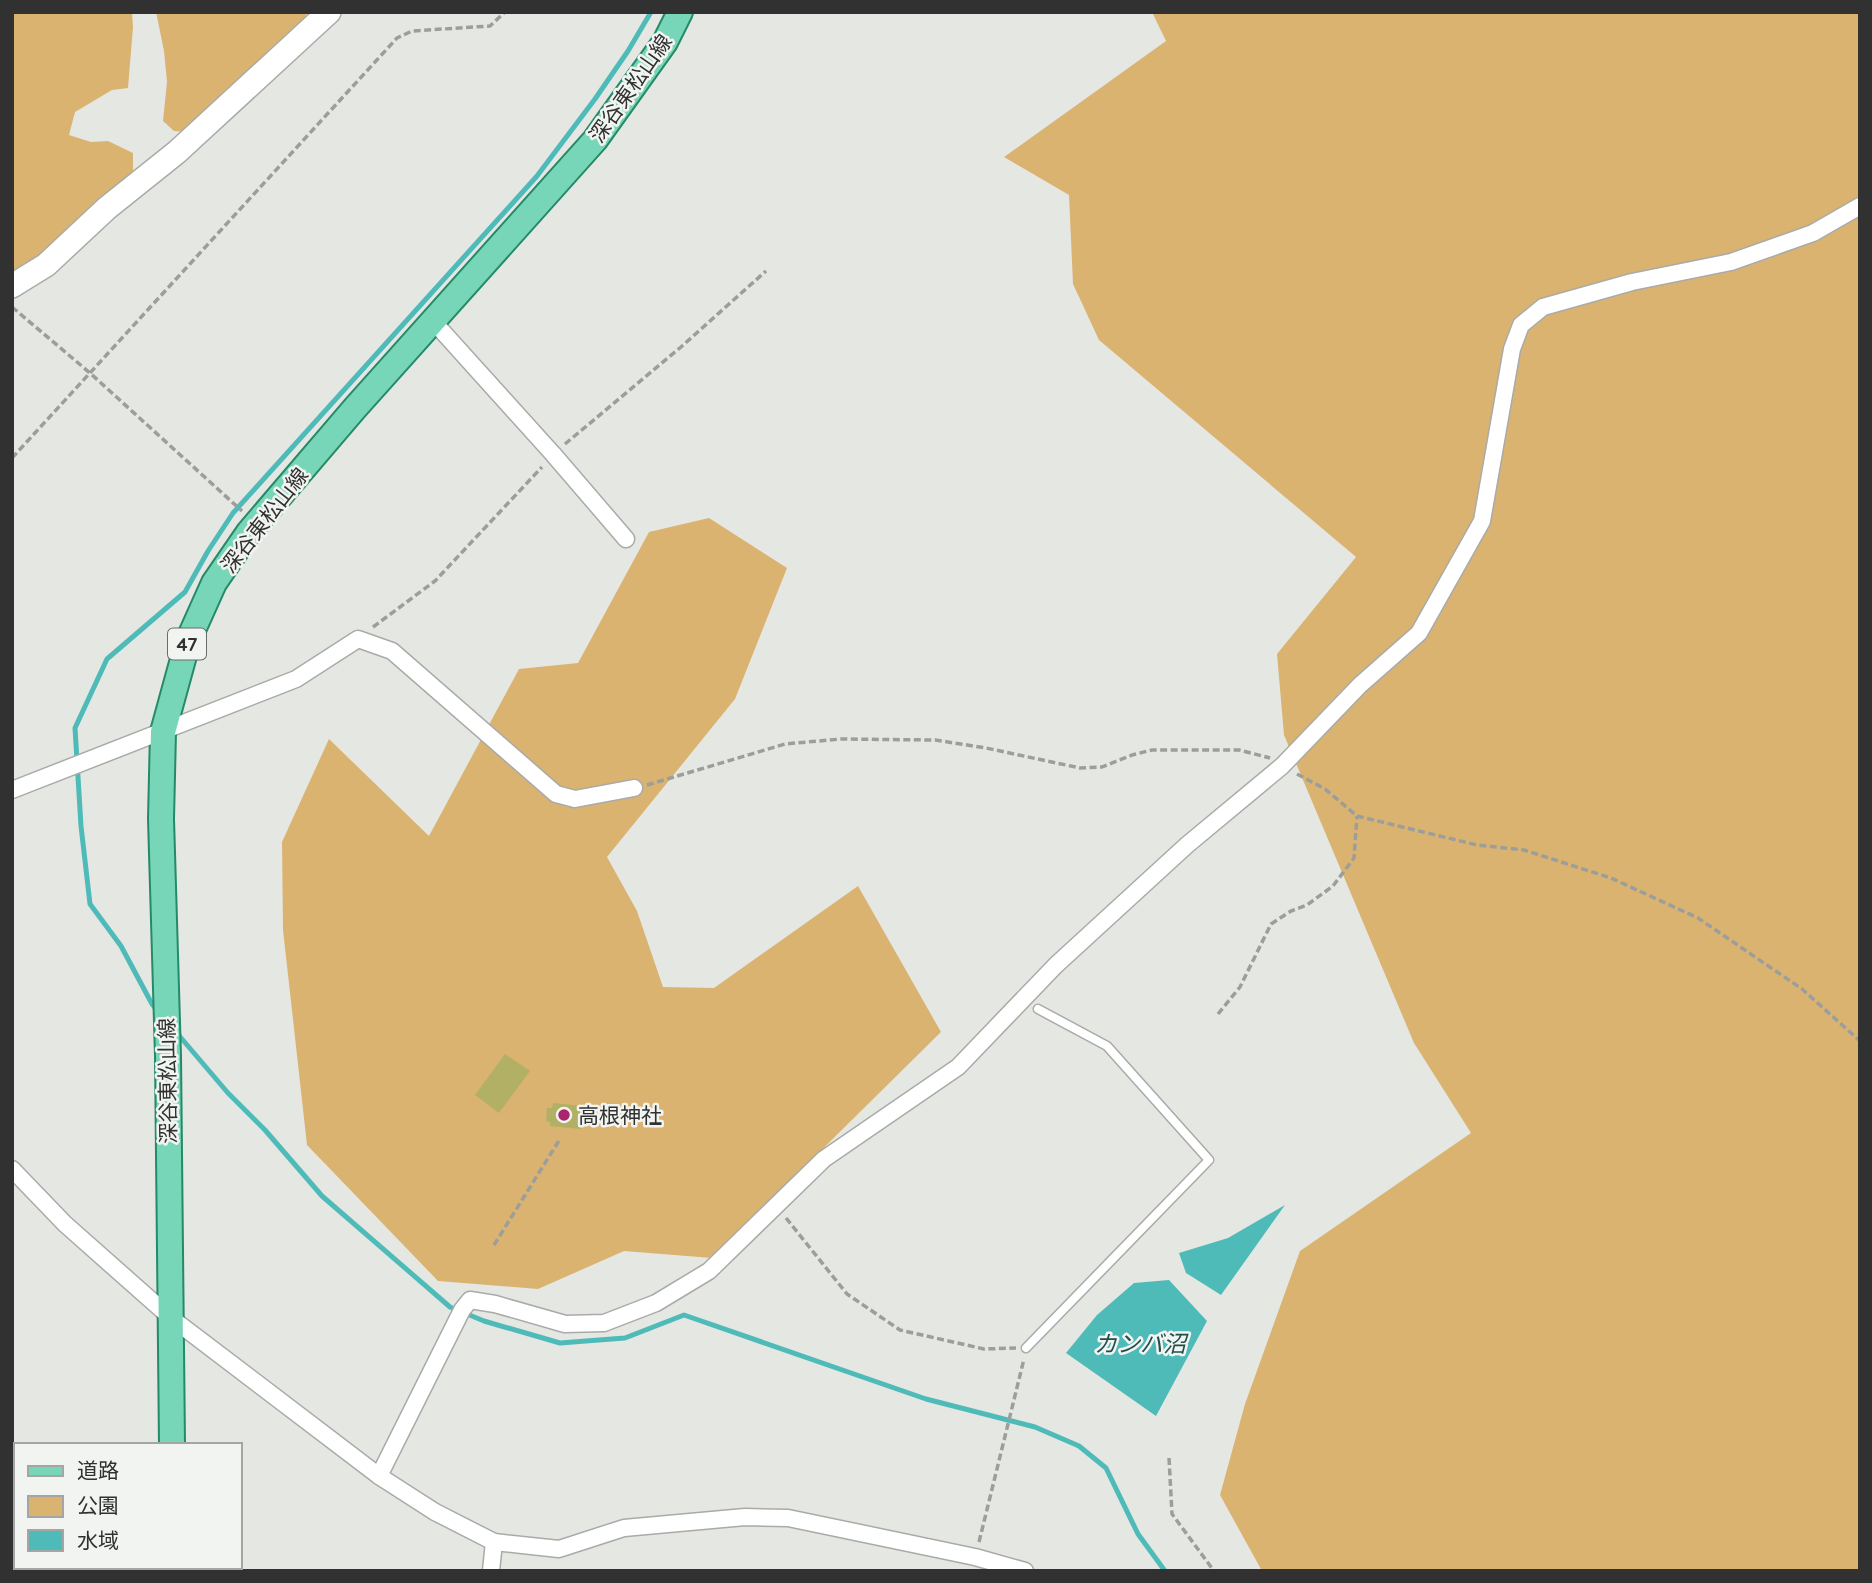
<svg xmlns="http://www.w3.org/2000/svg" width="1872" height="1583" viewBox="0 0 1872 1583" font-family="Quicksand,'Noto Sans JP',sans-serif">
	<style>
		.green { fill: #dbb371 }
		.water { fill: #4fbbb9 }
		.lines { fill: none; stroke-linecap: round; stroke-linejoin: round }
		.stream { stroke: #4fbbb9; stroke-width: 5 }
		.building { fill: #b1b064 }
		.lane-casing { stroke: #a9aba8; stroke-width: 11 }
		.street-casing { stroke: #a9aba8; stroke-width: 19 }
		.secondary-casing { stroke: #a9aba8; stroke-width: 26 }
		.primary-casing { stroke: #248a69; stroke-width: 28 }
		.path { stroke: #9c9e9b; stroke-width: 3.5; stroke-dasharray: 7 3.5; stroke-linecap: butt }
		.lane { stroke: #fff; stroke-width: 8 }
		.street { stroke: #fff; stroke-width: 16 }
		.secondary { stroke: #fff; stroke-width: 23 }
		.primary { stroke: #78d6b8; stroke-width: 24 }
		.poi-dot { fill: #ab256c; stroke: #f2f4f1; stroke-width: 2.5 }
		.labels { text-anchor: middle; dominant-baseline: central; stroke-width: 5; stroke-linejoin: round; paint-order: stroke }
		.shield { fill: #f2f4f1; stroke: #6a6c6a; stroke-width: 2 }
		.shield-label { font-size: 19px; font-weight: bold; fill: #303130 }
		.street-label { font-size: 21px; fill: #303130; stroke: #f2f4f1 }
		.poi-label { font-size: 21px; fill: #303130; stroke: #f2f4f1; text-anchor: start }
		.water-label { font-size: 23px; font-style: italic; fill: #204f4e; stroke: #f2f4f1 }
	</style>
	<rect width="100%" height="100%" fill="#e5e7e3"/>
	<g class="green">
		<polygon points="12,12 132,12 133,27 128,88 112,90 75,112 69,135 91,142 108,141 133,153 133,176 105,211 12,275"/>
		<polygon points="156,12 308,12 291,40 190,132 174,131 163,121 167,82 164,51"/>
		<polygon points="1152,12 1860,12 1860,1571 1262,1571 1220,1495 1245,1404 1300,1251 1471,1133 1414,1043 1284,735 1277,654 1356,557 1099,340 1073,284 1069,195 1004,157 1166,41"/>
		<polygon points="709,518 787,568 735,699 607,857 637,911 663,987 714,988 858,886 941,1032 712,1258 624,1251 538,1289 438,1281 307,1145 283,930 282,842 329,739 429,836 519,669 578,663 649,532"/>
	</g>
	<g class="water">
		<polygon points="1285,1205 1221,1295 1186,1273 1179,1253 1228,1238"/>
		<polygon points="1169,1280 1207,1321 1156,1416 1066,1353 1097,1315 1134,1283"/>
	</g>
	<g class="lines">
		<g class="stream">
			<polyline points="158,1011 152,1004 121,946 90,904 81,826 75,728 107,659 185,592 208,551 233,513 537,176 595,99 628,51 651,12"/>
			<polyline points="176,1032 228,1093 265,1130 322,1196 450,1307 484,1321 560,1343 625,1338 684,1315 926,1399 1035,1427 1079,1446 1106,1468 1138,1534 1165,1571"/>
		</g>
	</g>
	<g class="building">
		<polygon points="505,1054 530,1071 499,1113 475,1095"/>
		<polygon points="553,1103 583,1106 581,1129 550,1126 550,1122 546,1121 547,1108 552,1108"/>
	</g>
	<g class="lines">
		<g class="lane-casing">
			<polyline id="lane" points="1026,1348 1209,1160 1107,1046 1038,1009"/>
		</g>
		<g class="street-casing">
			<g id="street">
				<polyline points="433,321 553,454 626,539"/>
				<polyline points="12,790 296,679 358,639 392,651 556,794 575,799 634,788"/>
				<polyline points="12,1169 65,1224 170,1317 379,1476 435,1512 494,1542 559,1549 624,1528 745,1517 788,1518 975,1557 1025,1571"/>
				<polyline points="379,1476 462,1310 470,1300 495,1304 565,1324 604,1323 656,1303 709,1271 824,1159 958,1067 1056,965 1187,845 1282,766 1360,685 1419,633 1482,521 1512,349 1521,325 1543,307 1632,282 1731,262 1813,233 1860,206"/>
				<polyline points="491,1571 494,1542"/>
			</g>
		</g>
		<g class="secondary-casing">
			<polyline id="secondary" points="12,286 46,265 107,208 177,152 329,12"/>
		</g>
		<g class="primary-casing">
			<g id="primary">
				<polyline points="172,1445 168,1056 161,819 163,732 188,641 214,583 249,532 355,408 595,140 665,42 680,12"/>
				<polyline points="174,1567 174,1571"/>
			</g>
		</g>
		<g class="path">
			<polyline points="12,307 90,373 242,511"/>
			<polyline points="565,444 681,347 766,271"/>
			<polyline points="12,458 397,38 412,31 490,26 505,12"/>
			<polyline points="373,627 435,581 542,467"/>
			<polyline points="1297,774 1325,789 1357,816 1477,845 1524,850 1611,878 1698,918 1802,989 1860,1041"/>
			<polyline points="647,785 785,744 841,739 935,740 986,748 1080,768 1102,767 1132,755 1152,750 1239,750 1270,758"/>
			<polyline points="1218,1014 1240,987 1271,924 1291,911 1307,905 1333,886 1354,858 1357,816"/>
			<polyline points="786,1218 847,1294 900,1330 984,1349 1016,1348"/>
			<polyline points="494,1245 560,1139"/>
			<polyline points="1169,1458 1172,1514 1214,1571"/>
			<polyline points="979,1542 1024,1359"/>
		</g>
		<use href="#lane" class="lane"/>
		<use href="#street" class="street"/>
		<use href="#secondary" class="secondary"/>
		<use href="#primary" class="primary"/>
	</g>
	<circle class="poi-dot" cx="564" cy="1115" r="7"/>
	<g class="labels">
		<rect class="shield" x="168" y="628.5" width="38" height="31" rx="5"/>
		<g class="shield-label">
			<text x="187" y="644">47</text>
		</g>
		<g class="street-label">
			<text transform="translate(630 88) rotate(-55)">深谷東松山線</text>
			<text transform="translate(264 520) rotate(-52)">深谷東松山線</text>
			<text transform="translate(167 1081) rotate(-91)">深谷東松山線</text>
		</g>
		<g class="poi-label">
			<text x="578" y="1115">高根神社</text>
		</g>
		<g class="water-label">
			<text x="1140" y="1343">カンバ沼</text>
		</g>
	</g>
	<rect width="1872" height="1583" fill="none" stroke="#303130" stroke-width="28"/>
	<rect x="14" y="1443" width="228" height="126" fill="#f2f4f1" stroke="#a4a6a4" stroke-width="2"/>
	<rect x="28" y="1466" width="35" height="10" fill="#78d6b8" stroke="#a4a6a4" stroke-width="2"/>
	<text x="77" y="1478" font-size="21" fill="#303130">道路</text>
	<rect x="28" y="1496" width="35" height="21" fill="#dbb371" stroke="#a4a6a4" stroke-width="2"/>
	<text x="77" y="1513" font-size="21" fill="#303130">公園</text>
	<rect x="28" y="1530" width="35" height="21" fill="#4fbbb9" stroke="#a4a6a4" stroke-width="2"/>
	<text x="77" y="1548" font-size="21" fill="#303130">水域</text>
</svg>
